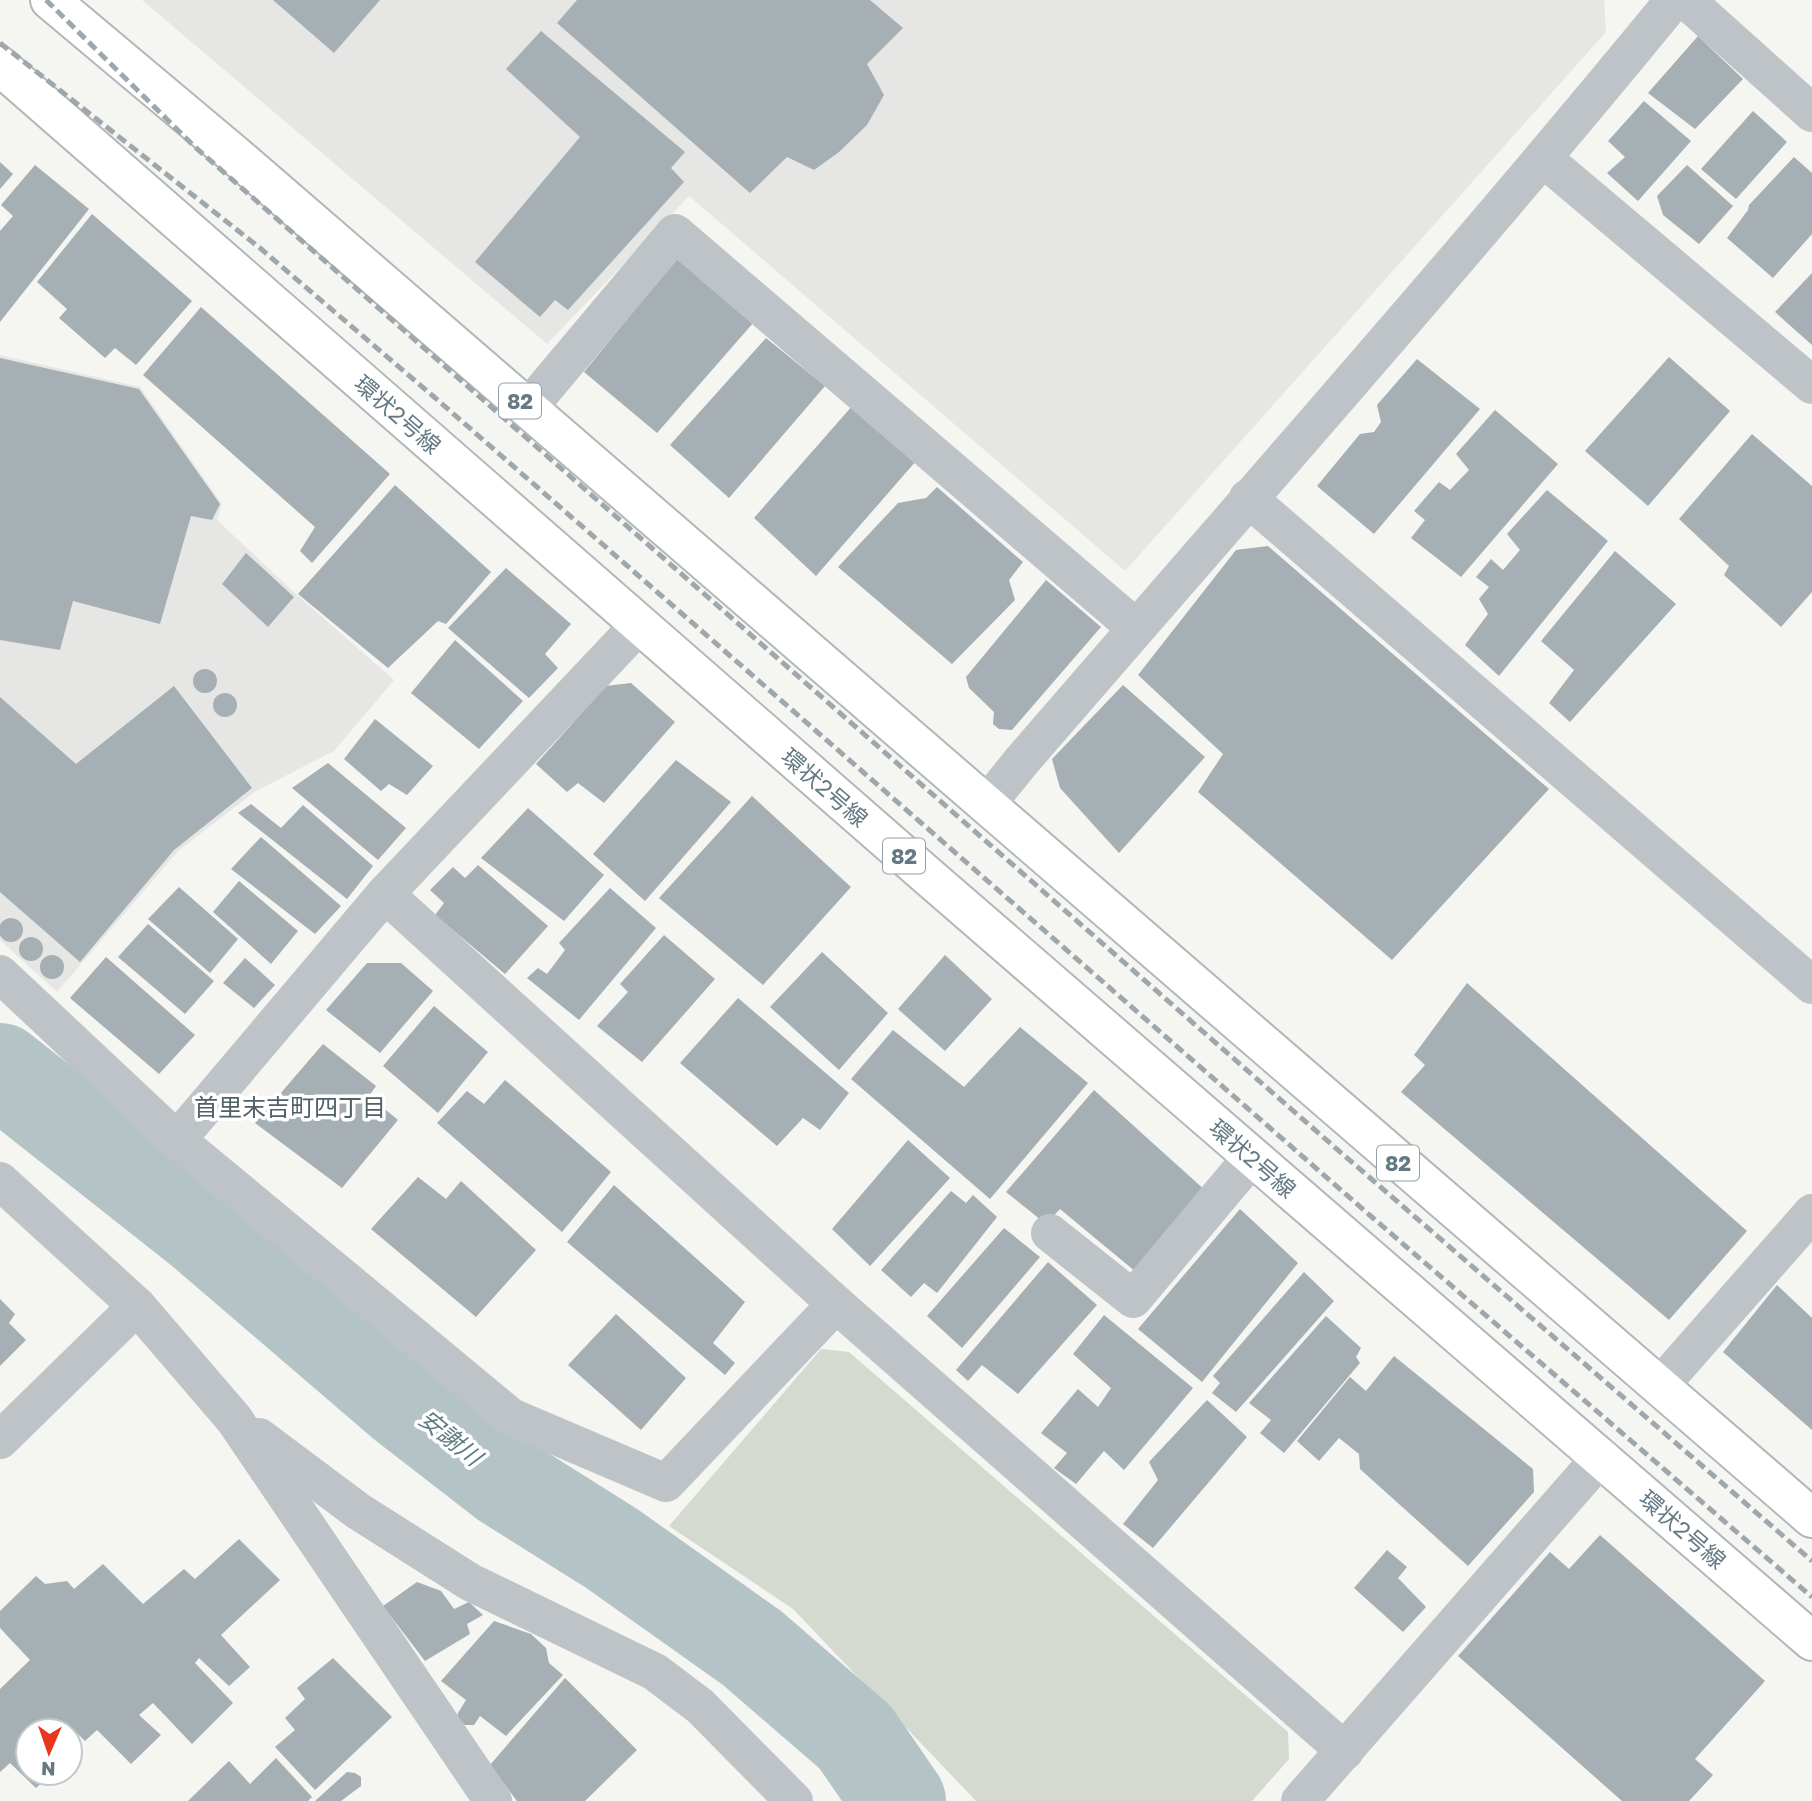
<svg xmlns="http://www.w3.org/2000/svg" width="1812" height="1801" viewBox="0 0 1812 1801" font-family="'Golos Text','Noto Sans JP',sans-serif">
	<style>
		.built { fill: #e6e7e5 }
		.green { fill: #d5dad0 }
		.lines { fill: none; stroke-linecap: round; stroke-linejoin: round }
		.river { stroke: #b4c4c6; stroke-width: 94 }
		.building { fill: #a5afb4 }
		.major-casing { stroke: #b1b7ba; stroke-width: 42 }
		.minor { stroke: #bdc3c6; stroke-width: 38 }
		.major { stroke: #fff; stroke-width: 38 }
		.rail { stroke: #9ea7ac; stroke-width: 5; stroke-dasharray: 10 5; stroke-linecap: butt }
		.labels { text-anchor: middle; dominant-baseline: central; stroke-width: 7; stroke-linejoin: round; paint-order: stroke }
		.shield { fill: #fff; stroke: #92a1a9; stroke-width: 2 }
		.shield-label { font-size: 21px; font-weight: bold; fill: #637984 }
		.street-label { font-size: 23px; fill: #637984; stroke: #fff }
		.neighbourhood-label { font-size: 24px; fill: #516168; stroke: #fff }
		.water-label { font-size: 24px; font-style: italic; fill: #5f7b81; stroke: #fff }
	</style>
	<rect width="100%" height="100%" fill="#f5f5f1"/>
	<g class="built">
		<polygon points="142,0 1604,0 1606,32 1125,571 689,196 547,344"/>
		<polygon points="0,355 140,387 222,504 217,520 296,594 394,680 334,751 256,791 179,850 57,992 0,940"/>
	</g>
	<polygon class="green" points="821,1349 849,1352 1288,1732 1289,1759 1252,1801 976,1801 793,1609 669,1526"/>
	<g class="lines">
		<polyline class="river" points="0,1070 200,1228 404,1403 506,1482 611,1548 752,1648 855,1737 899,1801"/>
	</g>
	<g class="building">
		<polygon points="273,0 380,0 334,53"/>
		<polygon points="577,0 870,0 903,28 867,64 884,95 867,125 839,152 814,170 787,157 750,193 557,23"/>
		<polygon points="541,31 685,152 671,168 684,182 568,310 555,300 540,317 475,262 580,137 506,69"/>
		<polygon points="1698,36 1743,79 1695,129 1648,93"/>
		<polygon points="1644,101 1691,141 1638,201 1607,173 1625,157 1608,141"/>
		<polygon points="1753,111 1787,142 1736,199 1701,169"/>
		<polygon points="1794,157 1812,173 1812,234 1773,278 1727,238 1748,210 1749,205"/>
		<polygon points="0,162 13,174 0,189"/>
		<polygon points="35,165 89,209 0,322 0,231 13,216 1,205"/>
		<polygon points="1687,165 1733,206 1699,244 1663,215 1657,196"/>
		<polygon points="92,214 192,301 136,365 115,348 105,358 59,318 67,309 37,282"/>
		<polygon points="677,258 754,322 657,433 584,372"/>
		<polygon points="1812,273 1812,345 1775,312"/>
		<polygon points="201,307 390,474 312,563 300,551 315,527 143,375"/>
		<polygon points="766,338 825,386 729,498 670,445"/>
		<polygon points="1669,357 1730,411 1648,506 1585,451"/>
		<polygon points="0,358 139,389 220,504 212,520 191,516 160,624 73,601 60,650 0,640"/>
		<polygon points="1417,359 1480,409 1374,534 1317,486 1360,434 1374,432 1381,422 1377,405"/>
		<polygon points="853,405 916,461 816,576 754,518"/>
		<polygon points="1495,410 1558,464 1461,577 1411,538 1425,520 1414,511 1439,482 1450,490 1469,470 1456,454"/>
		<polygon points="1752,434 1812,486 1812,592 1781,627 1724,575 1729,566 1679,519"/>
		<polygon points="395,485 491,572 446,624 438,621 388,668 298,594"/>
		<polygon points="937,487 1023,562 1009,580 1015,600 952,664 838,567 898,503 926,498"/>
		<polygon points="1547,490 1608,541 1499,676 1465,645 1488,614 1479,599 1489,587 1476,577 1491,559 1503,570 1520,550 1507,534"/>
		<polygon points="1268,546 1549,789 1392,960 1198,792 1223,754 1138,675 1236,550"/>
		<polygon points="1615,551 1676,604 1570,722 1549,703 1574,670 1541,641"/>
		<polygon points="246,553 294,597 268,627 222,584"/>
		<polygon points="506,568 571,624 545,654 558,668 529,698 448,628"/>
		<polygon points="1046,580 1101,627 1012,730 999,729 993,724 994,712 969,688 966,677"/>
		<polygon points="455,640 523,701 479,749 411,693"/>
		<circle cx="205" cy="681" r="12"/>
		<polygon points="631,683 675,722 604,803 578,783 567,792 536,764 606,686"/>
		<polygon points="1123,685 1205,757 1119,853 1060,788 1052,759"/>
		<polygon points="174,686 252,788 174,850 80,962 0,892 0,697 76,764"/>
		<circle cx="225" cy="705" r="12"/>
		<polygon points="375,719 433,766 407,795 389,784 381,791 344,759"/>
		<polygon points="676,760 731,802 645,901 593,854"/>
		<polygon points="328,763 406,828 378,860 292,788"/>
		<polygon points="752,796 851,887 763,985 659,898"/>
		<polygon points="251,804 281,828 303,805 373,866 347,899 238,813"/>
		<polygon points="528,808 604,875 564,921 481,858"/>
		<polygon points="261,837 341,906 315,934 231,869"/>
		<polygon points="478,865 548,926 505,974 435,915 444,903 430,890 453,867 465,878"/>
		<polygon points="239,881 298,931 271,964 213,912"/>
		<polygon points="179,887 238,939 210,973 148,919"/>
		<polygon points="610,888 656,928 579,1020 527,978 538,968 547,974 565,950 559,943"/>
		<circle cx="11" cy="930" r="12"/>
		<polygon points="148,924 214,981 185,1014 118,957"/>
		<polygon points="664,935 715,979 642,1062 597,1026 628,992 620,984"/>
		<circle cx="31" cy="949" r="12"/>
		<polygon points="822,952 888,1013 839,1070 770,1007"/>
		<circle cx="52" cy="967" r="12"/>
		<polygon points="945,955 992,999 945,1051 898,1009"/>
		<polygon points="106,957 195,1035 159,1074 70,998"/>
		<polygon points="245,958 275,985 254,1008 223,983"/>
		<polygon points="367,963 401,963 433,991 380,1053 326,1010"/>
		<polygon points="1467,983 1747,1231 1669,1320 1401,1092 1425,1065 1414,1055"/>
		<polygon points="738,998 849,1093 820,1130 803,1118 777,1146 680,1063"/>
		<polygon points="434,1006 488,1052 438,1113 383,1066"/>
		<polygon points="1020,1027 1088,1083 990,1199 851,1079 893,1030 964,1087"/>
		<polygon points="323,1044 376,1086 369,1096 398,1120 342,1188 255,1123"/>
		<polygon points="505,1080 611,1172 562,1232 437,1123 467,1091 484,1104"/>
		<polygon points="1094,1090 1207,1192 1136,1272 1060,1209 1046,1224 1006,1192"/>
		<polygon points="908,1140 950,1178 870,1266 832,1229"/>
		<polygon points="418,1177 446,1199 461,1181 536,1250 476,1317 371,1229"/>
		<polygon points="614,1185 745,1302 713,1343 735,1363 725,1375 567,1242"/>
		<polygon points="951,1191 966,1203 973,1195 997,1217 937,1293 924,1283 911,1297 881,1270"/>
		<polygon points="1240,1209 1298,1263 1202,1382 1138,1329"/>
		<polygon points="1004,1228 1040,1257 962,1348 927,1316"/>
		<polygon points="1048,1262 1097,1305 1018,1394 982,1365 968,1381 956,1370"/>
		<polygon points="1304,1272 1334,1301 1236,1412 1212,1393 1220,1383 1213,1376"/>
		<polygon points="1777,1285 1812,1318 1812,1430 1723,1352"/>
		<polygon points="0,1299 15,1314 9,1323 26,1340 0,1366"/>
		<polygon points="616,1314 686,1378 641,1430 568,1365"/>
		<polygon points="1104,1315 1193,1388 1124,1470 1104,1451 1076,1484 1054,1468 1067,1453 1041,1433 1078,1389 1098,1407 1111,1388 1073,1354"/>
		<polygon points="1326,1316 1361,1348 1356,1357 1360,1363 1284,1453 1260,1433 1271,1420 1249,1403"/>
		<polygon points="1394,1356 1533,1469 1534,1492 1468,1566 1360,1469 1359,1454 1339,1438 1319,1461 1297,1441 1350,1377 1366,1391"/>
		<polygon points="1207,1400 1247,1437 1153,1548 1123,1524 1158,1480 1149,1462"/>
		<polygon points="1600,1535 1765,1681 1695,1759 1713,1775 1689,1801 1622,1801 1458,1656 1550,1552 1569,1569"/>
		<polygon points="239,1539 280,1580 221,1635 250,1667 229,1686 199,1658 195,1663 233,1703 192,1744 153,1703 139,1715 161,1735 131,1764 97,1730 85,1741 76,1732 70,1737 70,1731 28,1731 28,1773 53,1773 36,1788 10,1763 0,1772 0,1689 30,1660 0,1628 0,1611 36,1576 45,1584 67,1581 74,1589 103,1564 143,1604 184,1569 195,1579"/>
		<polygon points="1387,1550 1407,1567 1398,1578 1426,1607 1403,1632 1354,1588"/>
		<polygon points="417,1582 441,1591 454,1609 469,1602 483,1615 467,1624 470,1634 425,1661 383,1606"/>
		<polygon points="494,1621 531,1634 546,1648 549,1663 563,1675 506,1736 480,1716 474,1725 465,1725 457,1719 458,1713 466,1700 441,1681"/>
		<polygon points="333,1658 392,1717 315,1790 275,1747 295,1730 285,1718 305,1699 297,1688"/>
		<polygon points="565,1678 637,1750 585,1801 517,1801 490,1765"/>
		<polygon points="276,1758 312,1797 308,1801 188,1801 229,1761 250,1784"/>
		<polygon points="347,1772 355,1773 361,1777 361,1786 341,1801 315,1801"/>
	</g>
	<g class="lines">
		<g class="major-casing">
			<g id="major">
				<polyline points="50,0 236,156 1812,1518"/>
				<polyline points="0,66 930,878 1812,1641"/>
			</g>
		</g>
		<g class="minor">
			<polyline points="1686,0 1812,113"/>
			<polyline points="1544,159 1812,385"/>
			<polyline points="528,408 675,233 1136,628"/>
			<polyline points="1248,498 1812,985"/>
			<polyline points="639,625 385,894 836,1304 1345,1751"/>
			<path d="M987,804L1020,763C1239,509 1462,259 1674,0"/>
			<polyline points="0,974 177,1140 511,1417 666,1483 836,1304"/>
			<polyline points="177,1140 385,894"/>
			<polyline points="0,1181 137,1306 234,1419 493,1801"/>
			<polyline points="1050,1233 1133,1299 1252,1157"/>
			<polyline points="1660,1386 1812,1213"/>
			<polyline points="259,1437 358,1511 470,1582 655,1672 700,1706 794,1801"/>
			<polyline points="0,1440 137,1306"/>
			<polyline points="1300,1801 1601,1457"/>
		</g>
		<use href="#major" class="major"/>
		<g class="rail">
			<polyline points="46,0 195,147 1331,1144 1812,1561"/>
			<polyline points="0,43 260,248 433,396 1373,1218 1812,1597"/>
		</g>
	</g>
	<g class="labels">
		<g class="shield">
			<rect x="499" y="383.5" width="42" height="35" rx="5"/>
			<rect x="883" y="838.5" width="42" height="35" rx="5"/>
			<rect x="1377" y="1145.5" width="42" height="35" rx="5"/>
		</g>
		<g class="shield-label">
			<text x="520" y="401">82</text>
			<text x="904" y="856">82</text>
			<text x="1398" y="1163">82</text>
		</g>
		<g class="street-label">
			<text transform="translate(398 414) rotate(41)">環状2号線</text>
			<text transform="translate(825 787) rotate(41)">環状2号線</text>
			<text transform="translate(1253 1158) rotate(41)">環状2号線</text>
			<text transform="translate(1683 1529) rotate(41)">環状2号線</text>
		</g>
		<g class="neighbourhood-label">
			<text x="290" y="1106">首里末吉町四丁目</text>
		</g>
		<g class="water-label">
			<text transform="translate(451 1437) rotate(39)">安謝川</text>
		</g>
	</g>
	<g transform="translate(49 1752) rotate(182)"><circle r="33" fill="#ffffff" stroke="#c1c9ce" stroke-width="2"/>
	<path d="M0-5L12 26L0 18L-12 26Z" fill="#e9371d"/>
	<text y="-10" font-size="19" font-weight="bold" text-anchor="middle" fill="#637984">N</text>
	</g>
</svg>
